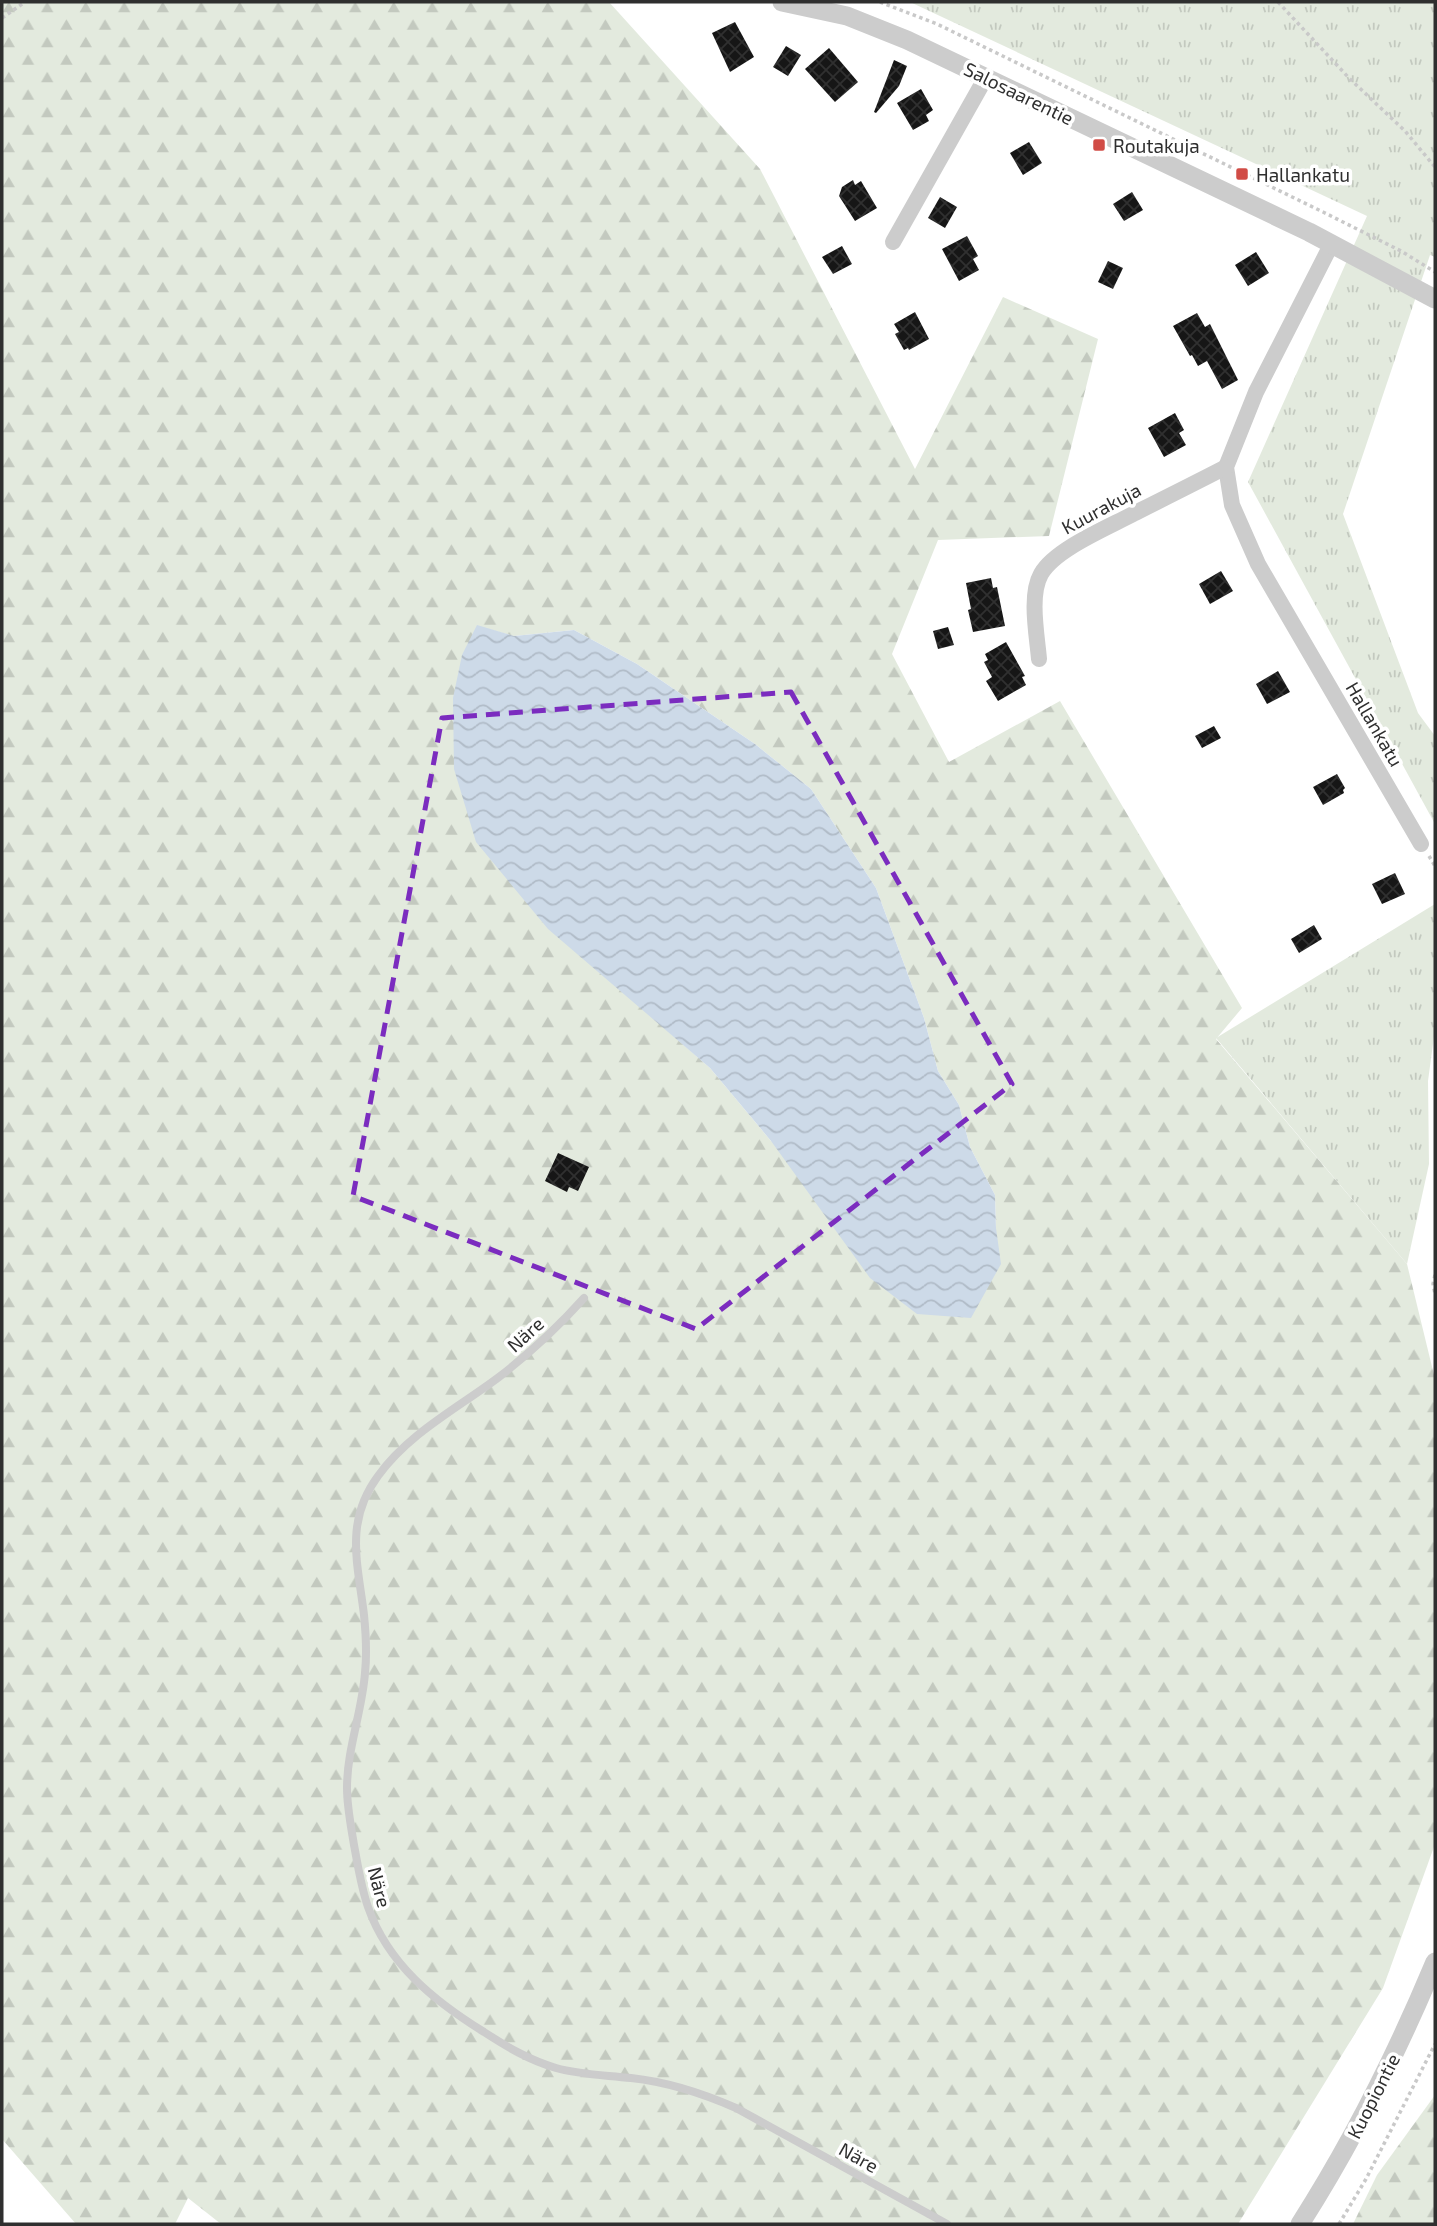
<svg xmlns="http://www.w3.org/2000/svg" width="1437" height="2226" viewBox="0 0 1437 2226" font-family="'Exo 2',sans-serif">
	<style>
		.grass { fill: url(#grass-tufts) }
		.forest { fill: url(#forest-firs); fill-rule: evenodd }
		.water { fill: url(#water-waves) }
		.building { fill: url(#building-cross-hatch) }
		.lines { fill: none; stroke-linecap: round; stroke-linejoin: round }
		.path { stroke: #c9c9c9; stroke-width: 3.5; stroke-dasharray: 3.5 3.5; stroke-linecap: butt }
		.service { stroke: #ccc; stroke-width: 8 }
		.minor { stroke: #ccc; stroke-width: 16 }
		.tertiary { stroke: #ccc; stroke-width: 19 }
		.marked { fill: none; stroke: #7b2cbf; stroke-width: 5; stroke-dasharray: 14 9; stroke-linejoin: round }
		.poi-dot { fill: #d14c46; stroke: #fff; stroke-width: 2.5 }
		.labels { text-anchor: middle; dominant-baseline: central; stroke-width: 7; stroke-linejoin: round; paint-order: stroke }
		.street-label { font-size: 19px; fill: #2f2f2f; stroke: #fff }
		.poi-label { font-size: 19px; fill: #2f2f2f; stroke: #fff; text-anchor: start }
	</style>
	<defs>
		<pattern id="grass-tufts" width="24" height="20" patternUnits="userSpaceOnUse" patternTransform="scale(1.75)"><rect width="24" height="20" fill="#e3eade"/><path d="M3 7l-1-3M5 7V3M7 7l1-3M15 17l-1-3M17 17v-4M19 17l1-3" fill="none" stroke="#c3c9bf"/></pattern>
		<pattern id="forest-firs" width="22" height="20" patternUnits="userSpaceOnUse" patternTransform="scale(1.75)"><rect width="22" height="20" fill="#e3eade"/><path d="M5 1l3.5 6h-7zM16 11l3.5 6h-7z" fill="#c3c9bf"/></pattern>
		<pattern id="water-waves" width="16" height="10" patternUnits="userSpaceOnUse" patternTransform="scale(1.75)"><rect width="16" height="10" fill="#cddae8"/><path d="M0 5q4-4 8 0t8 0" fill="none" stroke="#b0bbc7"/></pattern>
		<pattern id="building-cross-hatch" width="8" height="8" patternUnits="userSpaceOnUse" patternTransform="scale(1.75)"><rect width="8" height="8" fill="#161616"/><path d="M0 0l8 8M0 8l8-8" fill="none" stroke="#303030"/></pattern>
	</defs>
	<rect width="100%" height="100%" fill="#fff"/>
	<g class="grass">
		<polygon points="910,2 1435,2 1435,257 1430,255 1343,514 1418,713 1435,736 1435,824 1248,482 1367,216"/>
		<polygon points="1435,904 1435,1029 1428,1081 1429,1164 1407,1264 1216,1038"/>
	</g>
	<g class="forest">
		<path d="M2,2H609L760,169L915,469L1003,297L1098,339L1049,536L938,540L892,654L949,762L1060,701L1242,1008L1216,1039L1407,1264L1435,1379V1844L1383,1988L1238,2224H221L188,2198L175,2224H76L2,2139ZM477,626L514,636L574,630L637,664L755,744L811,789L876,888L924,1018L938,1071L959,1105L970,1147L995,1195L996,1228L771,1141L710,1068L637,1004Z"/>
		<polygon points="1435,2095 1435,2224 1353,2224 1377,2175"/>
	</g>
	<polygon class="water" points="477,625 514,636 574,630 637,664 755,744 811,789 876,888 924,1018 938,1071 959,1105 970,1147 995,1195 996,1228 1001,1264 971,1318 917,1314 870,1278 771,1141 710,1068 548,929 476,842 454,769 453,698 462,655"/>
	<g class="building">
		<polygon points="735,22 754,57 730,72 712,33"/>
		<polygon points="786,46 801,55 788,76 773,67"/>
		<polygon points="829,48 858,82 835,102 805,69"/>
		<polygon points="894,60 907,66 899,86 876,113 874,112"/>
		<polygon points="921,89 933,110 926,115 929,121 913,130 897,103"/>
		<polygon points="1029,142 1042,163 1023,175 1010,153"/>
		<polygon points="853,180 855,185 861,181 877,208 855,221 839,196 842,187"/>
		<polygon points="1132,192 1143,210 1124,221 1113,204"/>
		<polygon points="940,197 957,207 945,228 928,218"/>
		<polygon points="967,236 978,256 973,259 979,270 959,281 942,249"/>
		<polygon points="842,246 852,264 833,274 822,257"/>
		<polygon points="1256,252 1269,273 1248,286 1235,265"/>
		<polygon points="1108,261 1123,268 1113,289 1098,282"/>
		<polygon points="915,312 929,339 909,350 908,348 904,350 895,334 899,332 894,324"/>
		<polygon points="1197,313 1205,327 1210,324 1238,380 1222,389 1207,361 1198,366 1192,355 1190,356 1173,326"/>
		<polygon points="1175,413 1184,430 1179,433 1186,445 1164,457 1148,428"/>
		<polygon points="1221,571 1233,591 1210,604 1199,584"/>
		<polygon points="991,578 993,588 997,587 1005,626 973,632 968,610 971,609 966,583"/>
		<polygon points="948,627 954,645 938,649 933,631"/>
		<polygon points="1006,642 1025,676 1022,677 1026,685 998,701 986,681 992,677 984,662 988,660 985,654"/>
		<polygon points="1278,671 1290,692 1267,704 1256,684"/>
		<polygon points="1214,726 1221,738 1202,748 1195,736"/>
		<polygon points="1337,774 1345,788 1343,790 1344,793 1323,805 1313,787"/>
		<polygon points="1395,873 1405,894 1382,904 1372,884"/>
		<polygon points="1314,925 1322,939 1299,953 1291,939"/>
		<polygon points="558,1153 589,1167 578,1191 569,1187 567,1192 545,1181"/>
	</g>
	<g class="lines">
		<g class="path">
			<polyline points="880,2 937,24 1323,212 1401,251 1435,272"/>
			<polyline points="1278,2 1349,78 1405,131 1435,167"/>
			<polyline points="2,18 25,2"/>
			<polyline points="1429,856 1435,866"/>
			<polyline points="1435,1275 1433,1284 1435,1294"/>
			<polyline points="1339,2224 1366,2179 1435,2044"/>
		</g>
		<path class="service" d="M584,1298C558,1327 530,1353 499,1377C458,1408 409,1433 378,1476C344,1522 358,1564 364,1615C366,1635 367,1654 365,1673C362,1712 347,1749 347,1788C347,1807 351,1826 354,1845C358,1866 361,1887 368,1907C388,1964 434,2001 484,2032C507,2047 529,2060 556,2068C581,2075 605,2075 631,2078C668,2082 702,2093 736,2108L947,2224"/>
		<g class="minor">
			<polyline points="893,242 986,77"/>
			<polyline points="1331,245 1256,392 1226,467 1232,505 1258,564 1421,844"/>
			<path d="M1039,659C1037,635 1029,595 1041,574C1055,549 1109,527 1135,513C1165,498 1195,483 1226,467"/>
		</g>
		<g class="tertiary">
			<polyline points="782,2 847,16 907,40 1309,232 1435,299"/>
			<path d="M1300,2224C1353,2141 1397,2053 1435,1962"/>
		</g>
	</g>
	<path class="marked" d="M791,692L1012,1084L696,1329L353,1196L442,718Z"/>
	<g class="poi-dot">
		<rect x="1092" y="138" width="14" height="14" rx="3.5"/>
		<rect x="1235" y="167" width="14" height="14" rx="3.5"/>
	</g>
	<g class="labels">
		<g class="street-label">
			<text transform="translate(1019 93) rotate(26)">Salosaarentie</text>
			<text transform="translate(1101 508) rotate(-28)">Kuurakuja</text>
			<text transform="translate(1375 724) rotate(60)">Hallankatu</text>
			<text transform="translate(525 1334) rotate(-42)">Näre</text>
			<text transform="translate(380 1887) rotate(75)">Näre</text>
			<text transform="translate(1373 2096) rotate(-63)">Kuopiontie</text>
			<text transform="translate(859 2157) rotate(29)">Näre</text>
		</g>
		<g class="poi-label">
			<text x="1113" y="145">Routakuja</text>
			<text x="1256" y="174">Hallankatu</text>
		</g>
	</g>
	<rect width="1437" height="2226" fill="none" stroke="#2f2f2f" stroke-width="7"/>
</svg>
